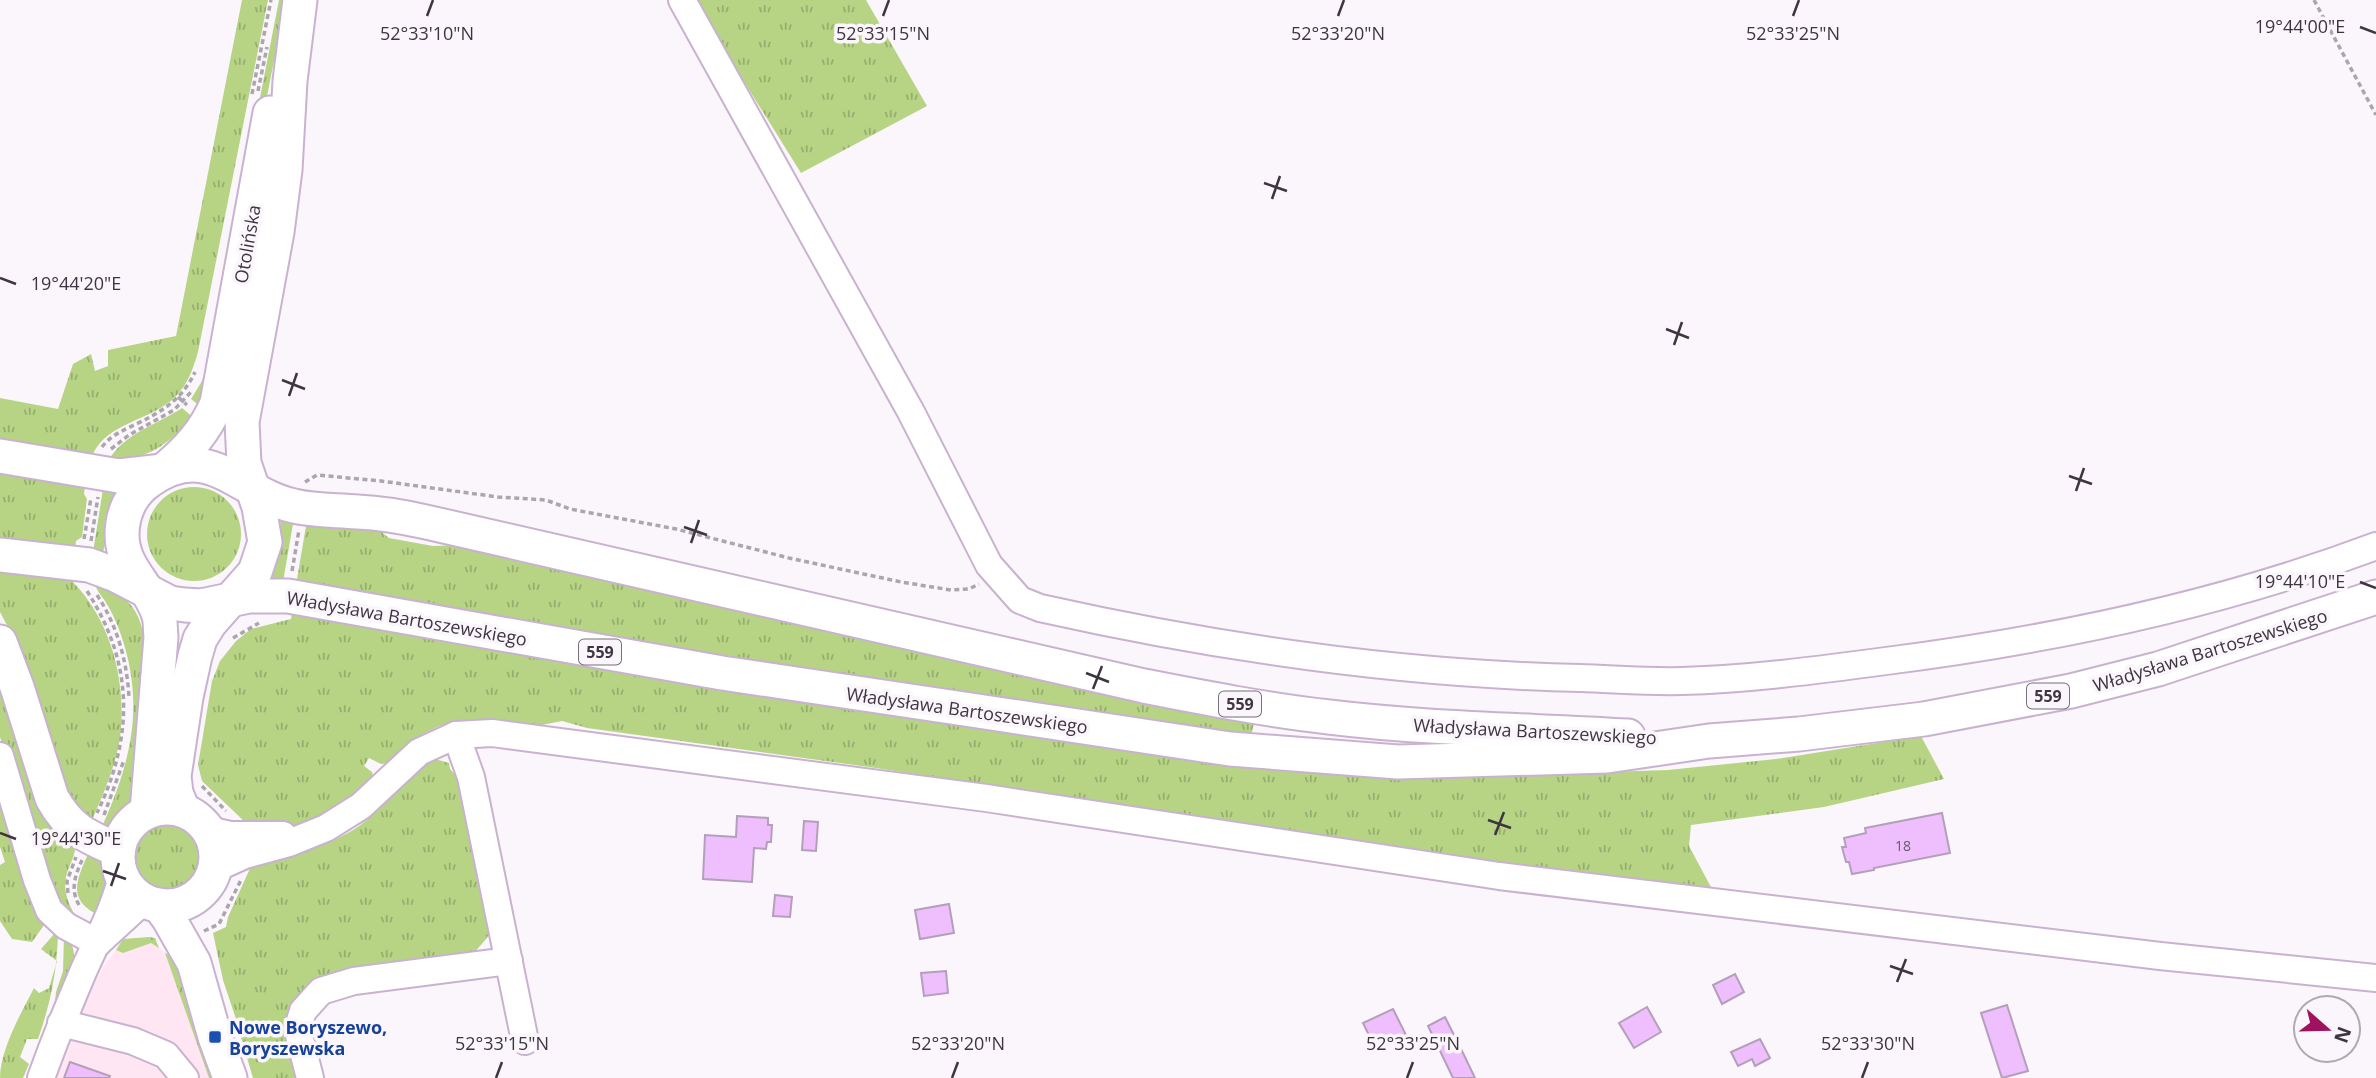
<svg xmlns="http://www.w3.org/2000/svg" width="2376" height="1078" viewBox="0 0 2376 1078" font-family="'Open Sans',sans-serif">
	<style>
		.commercial { fill: #ffe6f2 }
		.grass { fill: url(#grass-tufts) }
		.building { fill: #eebefd; stroke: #b49fbb; stroke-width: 2 }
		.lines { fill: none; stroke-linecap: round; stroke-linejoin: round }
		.minor-casing { stroke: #c9b2cf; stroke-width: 30 }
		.major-casing { stroke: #c9b2cf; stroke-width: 37 }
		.path { stroke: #aca5ae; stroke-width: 3.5; stroke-dasharray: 5 3.5; stroke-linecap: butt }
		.minor { stroke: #fff; stroke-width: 26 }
		.major { stroke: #fff; stroke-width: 33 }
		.ticks { fill: none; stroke: #3e3541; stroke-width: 2.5 }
		.transit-dot { fill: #1a4fb4; stroke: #fbf6fc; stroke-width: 2.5 }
		.labels { text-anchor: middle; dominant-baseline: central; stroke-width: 7; stroke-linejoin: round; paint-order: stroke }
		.number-label { font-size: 14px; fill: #6a5770 }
		.shield { fill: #fbf6fc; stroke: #776f79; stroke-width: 2 }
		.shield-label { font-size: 16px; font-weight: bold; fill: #3e3541 }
		.street-label { font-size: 18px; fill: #3e3541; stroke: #fbf6fc }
		.transit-label { font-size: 18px; font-weight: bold; fill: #164399; stroke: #fbf6fc; text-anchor: start }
		.ticks-label { font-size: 18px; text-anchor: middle; fill: #3e3541; stroke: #fbf6fc; stroke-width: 7; stroke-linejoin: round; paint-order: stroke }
	</style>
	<defs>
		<pattern id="grass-tufts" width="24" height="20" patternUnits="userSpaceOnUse" patternTransform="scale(1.75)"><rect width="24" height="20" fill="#b6d484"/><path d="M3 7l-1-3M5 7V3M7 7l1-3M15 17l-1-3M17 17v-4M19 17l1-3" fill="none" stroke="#95ad6e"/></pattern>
	</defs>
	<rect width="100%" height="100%" fill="#fbf6fc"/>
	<polygon class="commercial" points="152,942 165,953 209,1078 56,1078 77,1019 103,967 116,950 123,952"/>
	<g class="grass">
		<path d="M242,0H268L198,352C193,369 188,384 176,396C152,421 106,422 92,456L0,442V398L58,409L73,364L91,354L95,371L108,366V350L176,336Z"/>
		<polygon points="279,0 286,0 211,380 201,407 191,399 202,381 208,364"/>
		<polygon points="693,0 866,0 927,106 801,173"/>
		<path d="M182,408L194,418C162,447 153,458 109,460C123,434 158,424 182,408Z"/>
		<polygon points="0,471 85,487 84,494 87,499 82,537 76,541 75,549 0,542"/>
		<circle cx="194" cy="534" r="47"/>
		<path d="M103,489L115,492C111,502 107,509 105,520C103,531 107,546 102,554L93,552Z"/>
		<polygon points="280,518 294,518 283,582 271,579 282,545"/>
		<polygon points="307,520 375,527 389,538 433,546 466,545 1254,723 1251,737 1004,705 296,585"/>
		<path d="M0,567L73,576V582C112,622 127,684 120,738C115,767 104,793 92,820H84L68,793L11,633L0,612Z"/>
		<path d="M95,583C128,597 139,606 145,642L136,810L115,831L99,833C130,766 146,707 121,635C117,623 112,612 105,601C101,595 96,590 95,583Z"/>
		<polygon points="292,613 1541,774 1668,770 1776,759 1921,736 1944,779 1824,807 1691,825 1689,846 1712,889 1416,852 876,768 587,728 562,721 537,726 471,720 439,726 421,735 391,763 381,764 369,758 364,766 372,772 374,780 321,821 292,826 248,828 247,824 202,781 198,765 212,681 220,661 236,641 251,629 291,619"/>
		<path d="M0,678L75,843C76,851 73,858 70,865C60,887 67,901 78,921L65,912L46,881L0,737Z"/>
		<path d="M428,757L449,763L450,769L462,782L491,929L487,938L473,954L316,983L299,1078H253L239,1031L243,1029L239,1018L236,1019L223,980L213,933L226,927L228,917L252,864C288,856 327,848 359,826C385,808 404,778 428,757Z"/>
		<polygon points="0,794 47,921 32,942 12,939 0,921 0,865 5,862 0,847"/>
		<circle cx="167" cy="856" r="33"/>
		<path d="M91,847L110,863L113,875L97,914C63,898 81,872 91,847Z"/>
		<path d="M55,933H58C57,972 51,1002 38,1039H27L20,1057L29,1064L23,1078H0C0,1050 21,1013 34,988L39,993L49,988L57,961L41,949Z"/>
		<path d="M64,936C88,954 63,989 54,1011L56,992L63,971Z"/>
		<polygon points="149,937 155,938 159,948 151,943 123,953 116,950 123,939"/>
		<polygon points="165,953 176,957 218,1078 209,1078"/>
	</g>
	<g class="building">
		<polygon points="1942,813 1950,853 1874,868 1874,870 1852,874 1849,862 1846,862 1842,847 1846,847 1844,838 1866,833 1865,828"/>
		<polygon points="737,816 768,818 768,825 772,825 771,842 767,842 766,849 754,848 752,882 703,879 705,835 736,837"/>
		<polygon points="804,821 818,822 816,851 802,850"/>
		<polygon points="775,895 792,897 790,917 773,916"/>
		<polygon points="949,904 954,933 920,939 915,910"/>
		<polygon points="946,971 948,993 924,996 921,973"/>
		<polygon points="1735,974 1744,992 1722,1004 1713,985"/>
		<polygon points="2007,1005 2028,1071 2002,1078 1981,1013"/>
		<polygon points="1647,1007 1661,1032 1634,1048 1619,1023"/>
		<polygon points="1393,1009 1406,1035 1376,1050 1363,1023"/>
		<polygon points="1445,1017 1464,1055 1475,1078 1453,1078 1428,1026"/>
		<polygon points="1760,1039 1770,1058 1755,1066 1752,1059 1738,1066 1731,1052"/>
		<polygon points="70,1062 110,1076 109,1078 64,1078"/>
	</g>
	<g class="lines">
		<g class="minor-casing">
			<g id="minor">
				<path d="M682,0L911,412L989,565L1020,600L1040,608C1219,648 1396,674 1580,678C1614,679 1648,682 1682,681C1750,679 1819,670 1886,661C2052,640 2219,605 2376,546"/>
				<polyline points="456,735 471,777 525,1041"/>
				<polyline points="0,756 37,880 49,910 66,926 98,943"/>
				<polyline points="208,830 230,835 283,835"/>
				<polyline points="214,869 245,855 289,843 326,828 361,806 419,752 456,735 492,733 986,798 1499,876 2160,956 2376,978"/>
				<polyline points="101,940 137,907 148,902"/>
				<polyline points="61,1023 133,1041 166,1055 185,1078"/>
				<path d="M41,1078C54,1042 68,1007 83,972C97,940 114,910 122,876"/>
				<polyline points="310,1078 299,1035 299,1024 303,1011 321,991 354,981 509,961"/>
			</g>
		</g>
		<g class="major-casing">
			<g id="major">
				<polyline points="0,456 119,476 163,471"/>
				<path d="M163,471C187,451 205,432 217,403L270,113"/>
				<polyline points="0,555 89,565 116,575 170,603 185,605 201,606 249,596 288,596 722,673 971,710 1230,749 1398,762 1607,756 1709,741 1799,734 1924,719 2071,691 2158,669 2376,597"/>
				<path d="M0,642L17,687L52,798C69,829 87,837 118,850"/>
				<circle cx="167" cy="857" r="49"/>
				<polyline points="183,810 176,793 174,776 186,697 195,656 200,639 210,623 255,572 265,542 259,507 244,463 242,422 277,232 285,170 290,81 300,0"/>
				<path d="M147,812L161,637C160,631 161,623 159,616C151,586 122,569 122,535C122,514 131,493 149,481C210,438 238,494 294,506C315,511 337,510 358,512C381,513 404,517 426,522L1144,686C1205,698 1267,710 1329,717C1428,729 1528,730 1628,736"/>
				<polyline points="159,905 169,919 194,963 215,1037 230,1078"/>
			</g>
		</g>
		<g class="path">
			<polyline points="2314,0 2376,115"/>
			<polyline points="258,91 267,47"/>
			<polyline points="252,94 271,0"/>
			<polyline points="178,397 187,405"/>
			<path d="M102,447C110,436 122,431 134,425C160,413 182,400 195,372"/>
			<polyline points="111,449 129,435 174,410 192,391"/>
			<polyline points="305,482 317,475 381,481 498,497 546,500 570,509 676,529 789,558 901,582 951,590 969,589 979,584"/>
			<polyline points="84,539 91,498"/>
			<polyline points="91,541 98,497"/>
			<polyline points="292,571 299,530"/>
			<path d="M87,591C134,664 134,736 97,813"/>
			<path d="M97,595C117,625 127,661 129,697"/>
			<polyline points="233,638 259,623"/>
			<polyline points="202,786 226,811"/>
			<polyline points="104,815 124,760"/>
			<polyline points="68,893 67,881 76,857"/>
			<path d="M79,905C70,889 75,876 82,860"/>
			<polyline points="204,931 219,924 241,880"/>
		</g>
		<use href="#minor" class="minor"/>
		<use href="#major" class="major"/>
	</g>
	<path class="ticks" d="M427,16L433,0M883,16L889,0M1338,16L1344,0M1793,16L1799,0M2360,27L2376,33M1264,183L1287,191M1272,199L1280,176M0,278L16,284M1666,329L1689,338M1674,345L1682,322M282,380L305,389M289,396L297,373M2069,476L2092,484M2076,491L2084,468M684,527L707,535M691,543L699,520M2360,582L2376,588M1086,673L1109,682M1093,689L1102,666M1488,820L1511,828M0,833L16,839M1495,835L1504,812M103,871L126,879M111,886L119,863M1890,966L1913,974M1897,982L1906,959M496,1078L502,1062M952,1078L958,1062M1407,1078L1413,1062M1862,1078L1868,1062"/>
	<rect class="transit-dot" x="208" y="1030" width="14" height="14" rx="3.5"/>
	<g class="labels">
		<g class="number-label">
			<text x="1903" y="845">18</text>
		</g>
		<g class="shield">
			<rect x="579" y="639.5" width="42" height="25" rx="5"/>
			<rect x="2027" y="683.5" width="42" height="25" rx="5"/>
			<rect x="1219" y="691.5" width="42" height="25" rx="5"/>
		</g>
		<g class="shield-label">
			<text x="600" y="652">559</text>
			<text x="2048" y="696">559</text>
			<text x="1240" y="704">559</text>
		</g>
		<g class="street-label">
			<text transform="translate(247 244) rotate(-80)">Otolińska</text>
			<text transform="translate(407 618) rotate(10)">Władysława Bartoszewskiego</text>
			<text transform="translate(2210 650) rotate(-17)">Władysława Bartoszewskiego</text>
			<text transform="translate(967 710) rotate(8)">Władysława Bartoszewskiego</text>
			<text transform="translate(1535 731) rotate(3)">Władysława Bartoszewskiego</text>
		</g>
		<g class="transit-label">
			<text x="229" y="1027">Nowe Boryszewo,<tspan x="229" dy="21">Boryszewska</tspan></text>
		</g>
	</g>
	<g class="ticks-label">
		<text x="2300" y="33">19°44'00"E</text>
		<text x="883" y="40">52°33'15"N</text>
		<text x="1338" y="40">52°33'20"N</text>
		<text x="1793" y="40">52°33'25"N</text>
		<text x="427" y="40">52°33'10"N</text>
		<text x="76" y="290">19°44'20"E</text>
		<text x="2300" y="588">19°44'10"E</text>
		<text x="76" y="845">19°44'30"E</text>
		<text x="502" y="1050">52°33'15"N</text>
		<text x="958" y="1050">52°33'20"N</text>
		<text x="1413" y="1050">52°33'25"N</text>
		<text x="1868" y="1050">52°33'30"N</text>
	</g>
	<g transform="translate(2327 1029) rotate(110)"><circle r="33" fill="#fbf6fc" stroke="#afa9b1" stroke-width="2"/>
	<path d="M0-5L12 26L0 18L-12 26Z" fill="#9f125d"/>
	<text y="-10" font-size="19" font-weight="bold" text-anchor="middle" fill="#3e3541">N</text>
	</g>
</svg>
